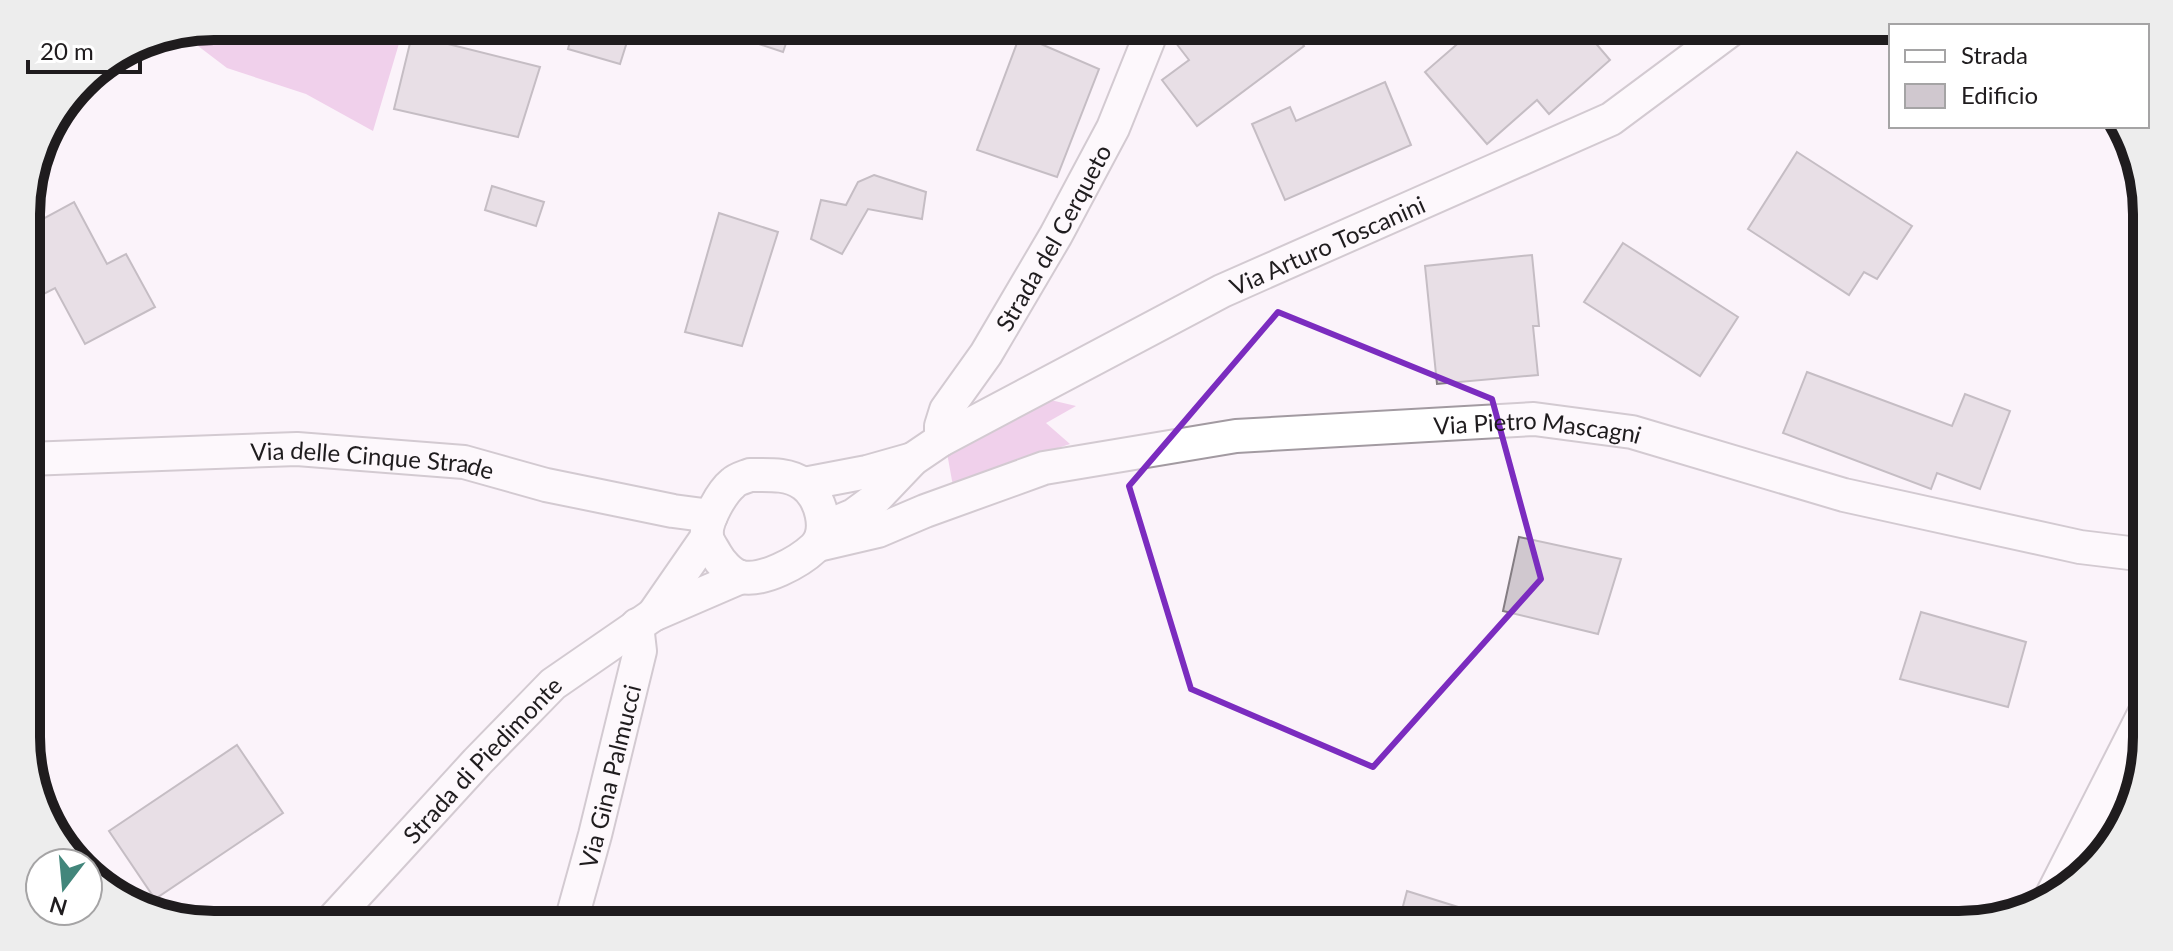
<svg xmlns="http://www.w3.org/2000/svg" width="2173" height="951" viewBox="0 0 2173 951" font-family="Lato,sans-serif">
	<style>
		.forest { fill: #e2a6d9 }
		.building { fill: #d0c8cf; stroke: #847d83; stroke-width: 2 }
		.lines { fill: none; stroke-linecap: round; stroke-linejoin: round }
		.street-casing { stroke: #a29aa1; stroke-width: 36 }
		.street { stroke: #fff; stroke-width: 32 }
		.marked { fill: none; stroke: #7b2cbf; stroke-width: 6; stroke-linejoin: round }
		.labels { text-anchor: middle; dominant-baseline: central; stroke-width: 7; stroke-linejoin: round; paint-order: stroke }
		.street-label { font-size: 24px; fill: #1f1c1e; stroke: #fff }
		.rim { fill: none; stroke: #1f1c1e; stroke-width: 10 }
	</style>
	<rect width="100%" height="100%" fill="#fbf3fa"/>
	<g class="forest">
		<polygon points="214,26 397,26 403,30 373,131 306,94 227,68 181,33"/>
		<polygon points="113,59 113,67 68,106 42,146 46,131 90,73"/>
		<polygon points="1042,398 1076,406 1046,423 1070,444 1007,465 953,486 947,453"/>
	</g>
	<g class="building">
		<polygon points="574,26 632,26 620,64 568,49"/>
		<polygon points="755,26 792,26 783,52 750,41"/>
		<polygon points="1179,26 1214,26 1219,33 1228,26 1288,26 1304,46 1197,126 1162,80 1189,60 1169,34"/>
		<polygon points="1478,26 1581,26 1610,60 1549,114 1537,100 1487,144 1425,72"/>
		<polygon points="412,35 540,67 518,137 394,109"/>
		<polygon points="1020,35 1099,69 1057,177 977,150"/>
		<polygon points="1385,82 1411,145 1285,200 1252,124 1290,107 1296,121"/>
		<polygon points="1797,152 1912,226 1877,279 1864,272 1849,295 1748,229"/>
		<polygon points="874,175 926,192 922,219 868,209 842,254 811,239 821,200 846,205 858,182"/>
		<polygon points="492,186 544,202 536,226 485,210"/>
		<polygon points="74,202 107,264 126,254 155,307 85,344 55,288 38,297 27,276 26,228"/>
		<polygon points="719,213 778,232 742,346 685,332"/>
		<polygon points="1623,243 1738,317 1700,376 1584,302"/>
		<polygon points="1532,255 1539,326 1533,326 1538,375 1437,384 1425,266"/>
		<polygon points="1807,372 1952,426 1965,394 2010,411 1980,489 1937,473 1931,489 1783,433"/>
		<polygon points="2146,461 2146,497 2131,488"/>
		<polygon points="1519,537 1621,559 1598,634 1503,611"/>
		<polygon points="1921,612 2026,642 2008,707 1900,679"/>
		<polygon points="237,745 283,813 155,899 109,831"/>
		<polygon points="1407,891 1506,922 1505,925 1398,925"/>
	</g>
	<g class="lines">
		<g class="street-casing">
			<g id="street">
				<path id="s1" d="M941,440V426L946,410L986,354L1056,235L1113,128L1154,26"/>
				<path id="s2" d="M27,459L297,449L464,462L546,485L673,511L711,516"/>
				<path d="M750,475C767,475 788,473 803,484C821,496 831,532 814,548C799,562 763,582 741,577C730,574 720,562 715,553C713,549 707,541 707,536C705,521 722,492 733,483C737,479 745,477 750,475Z"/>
				<polyline points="804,484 867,472 913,459"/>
				<path id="s3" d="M823,528L854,515L873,501L913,459L941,440L1222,291L1611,119L1736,26"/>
				<path id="s4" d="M818,545L878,531L925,511L1044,468L1236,436L1534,419L1632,432L1844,495L2080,547L2146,555"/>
				<polyline points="653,615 707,537"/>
				<polyline points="2051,897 2147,708"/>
				<path id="s5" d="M328,925L477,762L553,684L653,615L741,577"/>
				<path id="s6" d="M570,925L595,835L640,651L637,625"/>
			</g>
		</g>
		<use href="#street" class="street"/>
	</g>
	<path d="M0 0H2173V951H0ZM1278,312L1492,399L1541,579L1373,767L1191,689L1129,486Z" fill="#fbf3fa" fill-opacity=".55" fill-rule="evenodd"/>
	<path class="marked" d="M1278,312L1492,399L1541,579L1373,767L1191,689L1129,486Z"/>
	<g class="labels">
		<g class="street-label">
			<text stroke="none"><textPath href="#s1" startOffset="234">Strada del Cerqueto</textPath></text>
			<text stroke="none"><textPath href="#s3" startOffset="582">Via Arturo Toscanini</textPath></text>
			<text stroke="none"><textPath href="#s4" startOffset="736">Via Pietro Mascagni</textPath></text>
			<text stroke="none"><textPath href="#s2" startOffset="346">Via delle Cinque Strade</textPath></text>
			<text stroke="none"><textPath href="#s5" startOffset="226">Strada di Piedimonte</textPath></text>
			<text stroke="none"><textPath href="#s6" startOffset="154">Via Gina Palmucci</textPath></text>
		</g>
	</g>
	<path d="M0 0H2173V951H0ZM214 40H1959A174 174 0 0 1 2133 214V737A174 174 0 0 1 1959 911H214A174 174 0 0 1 40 737V214A174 174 0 0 1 214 40Z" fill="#ededed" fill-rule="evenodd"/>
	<path class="rim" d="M214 40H1959A174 174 0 0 1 2133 214V737A174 174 0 0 1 1959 911H214A174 174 0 0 1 40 737V214A174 174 0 0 1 214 40Z"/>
	<rect x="1889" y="24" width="260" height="104" fill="#ffffff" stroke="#a5a4a5" stroke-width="2"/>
	<rect x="1905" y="50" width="40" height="12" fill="#ffffff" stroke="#a5a4a5" stroke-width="2"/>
	<text x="1961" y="64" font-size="24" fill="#1f1c1e">Strada</text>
	<rect x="1905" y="84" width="40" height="24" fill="#d0c8cf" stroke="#a5a4a5" stroke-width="2"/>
	<text x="1961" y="104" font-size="24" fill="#1f1c1e">Edificio</text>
	<g transform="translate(64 887) rotate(196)"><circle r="38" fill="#ffffff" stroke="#a5a4a5" stroke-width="2"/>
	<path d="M0-6L14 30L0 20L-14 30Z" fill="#42867b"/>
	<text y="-12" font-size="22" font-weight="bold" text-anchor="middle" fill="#1f1c1e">N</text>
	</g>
	<path d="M28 60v12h112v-12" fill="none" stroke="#1f1c1e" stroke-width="4"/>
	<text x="40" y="60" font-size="24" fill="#1f1c1e" stroke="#ffffff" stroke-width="6" paint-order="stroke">20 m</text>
</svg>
